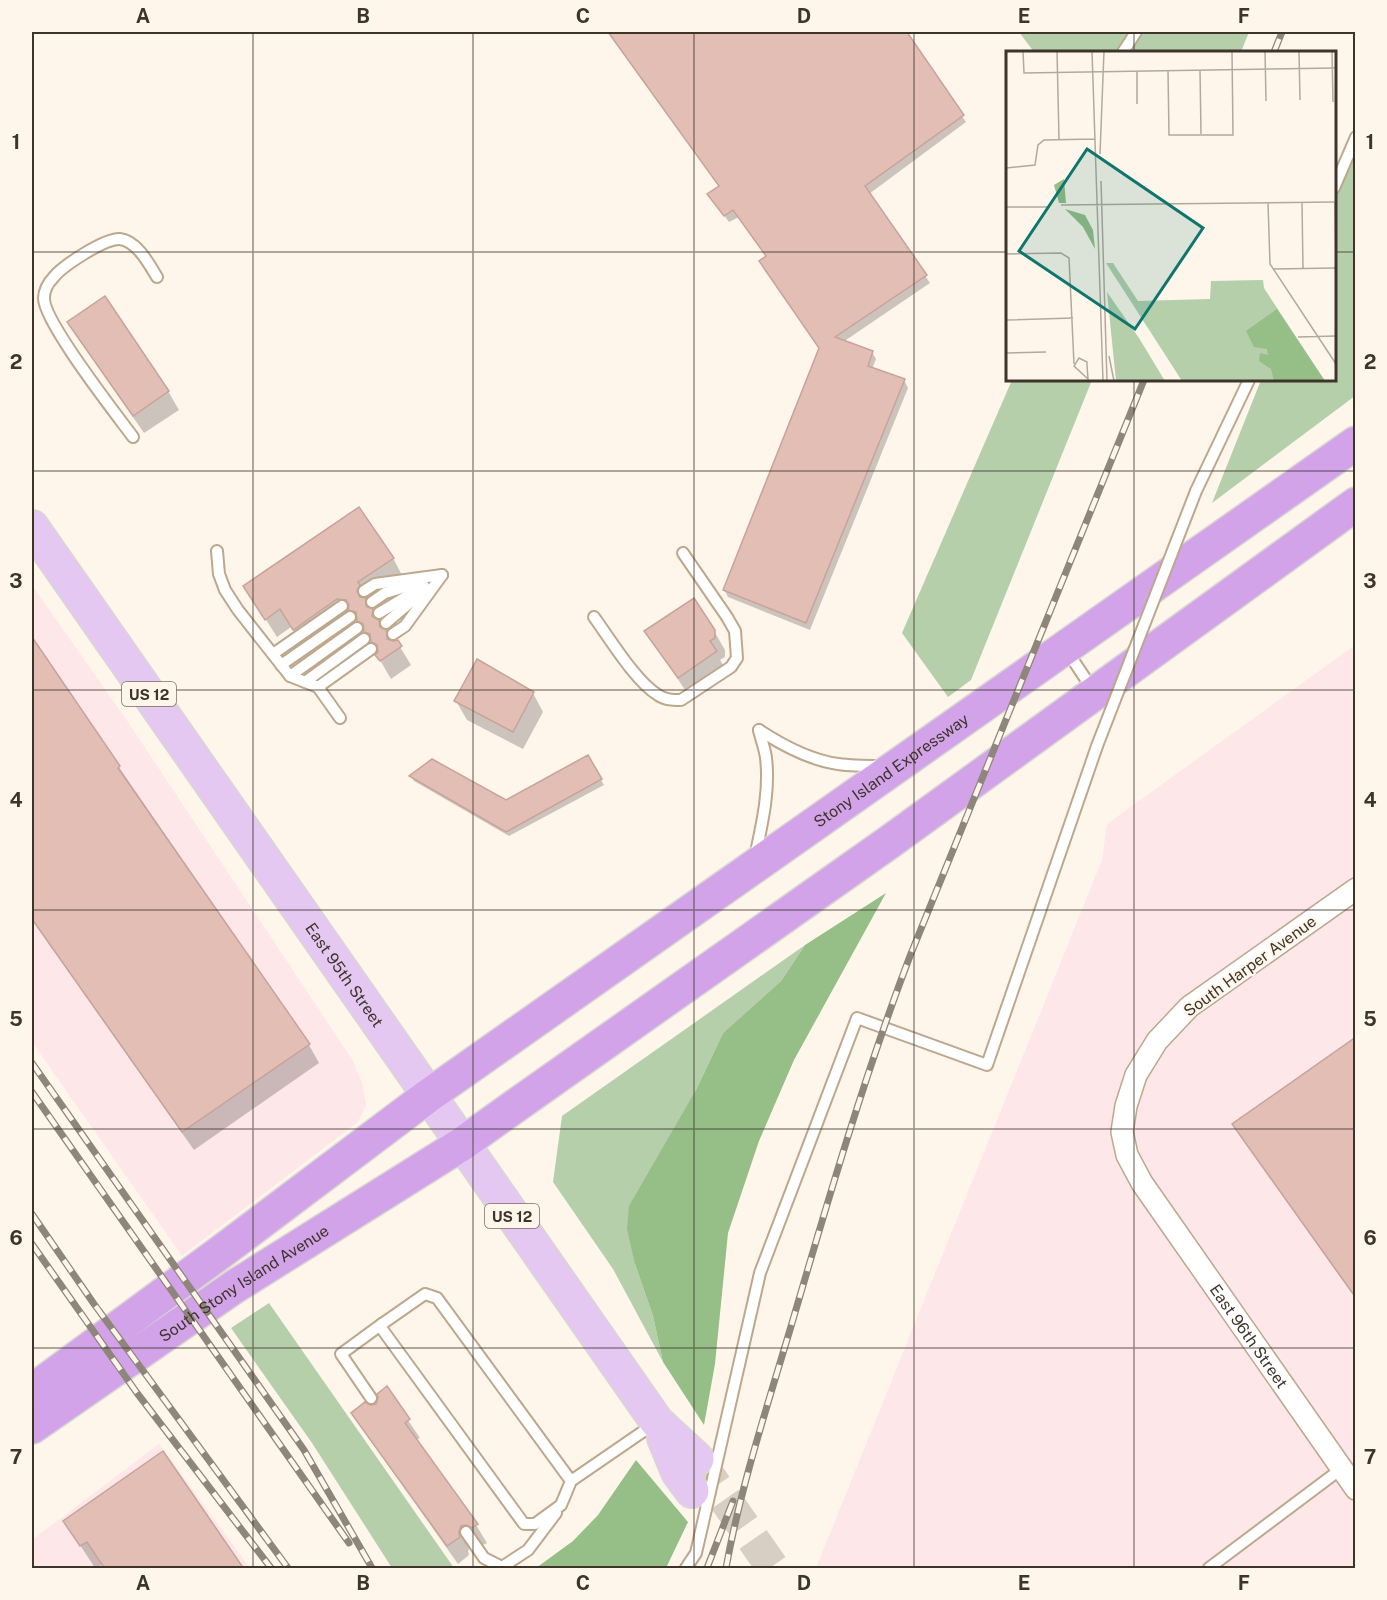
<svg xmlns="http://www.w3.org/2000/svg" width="1387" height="1600" viewBox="0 0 1387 1600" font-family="'Public Sans',sans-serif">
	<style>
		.industrial { fill: #fde7e8 }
		.green { fill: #b4cfaa }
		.forest { fill: #96be87 }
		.shadow { fill: #0003 }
		.building { fill: #e3beb5; stroke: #c7a39a; stroke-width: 1.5 }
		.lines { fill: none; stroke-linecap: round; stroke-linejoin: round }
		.primary-tunnel { stroke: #d8cfc4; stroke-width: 33; stroke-dasharray: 33 16; stroke-linecap: butt }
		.lane-casing { stroke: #bda78d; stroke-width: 14 }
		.street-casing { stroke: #bda78d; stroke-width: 24 }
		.primary-casing { stroke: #d8d7d4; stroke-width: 36 }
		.highway-casing { stroke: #d8d7d4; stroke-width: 36 }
		.lane { stroke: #fff; stroke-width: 10 }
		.street { stroke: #fff; stroke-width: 21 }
		.primary { stroke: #e4c8f2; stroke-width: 33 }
		.highway { stroke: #d2a3e9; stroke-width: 33 }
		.rail-casing { stroke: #8f867b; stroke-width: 7 }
		.rail { stroke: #fff6eb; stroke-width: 4.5; stroke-dasharray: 14; stroke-linecap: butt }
		.lane-bridge-casing { stroke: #bda78d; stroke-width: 14; stroke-linecap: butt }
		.lane-bridge { stroke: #fff; stroke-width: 10 }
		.grid { fill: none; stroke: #3e352a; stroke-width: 1.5; stroke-opacity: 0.55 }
		.labels { text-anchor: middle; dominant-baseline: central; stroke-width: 4.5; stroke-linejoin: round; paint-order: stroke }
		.shield { fill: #fff6eb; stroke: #786f64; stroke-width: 1.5 }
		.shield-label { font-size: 15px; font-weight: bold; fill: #3e352a }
		.street-label { font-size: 16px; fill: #3e352a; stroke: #fff6eb }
		.inset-road { fill: none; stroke: #b2a99e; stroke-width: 1.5 }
		.view { fill: #0f766e; fill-opacity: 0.15; stroke: #0f766e; stroke-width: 3 }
		.inset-edge { fill: none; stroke: #3e352a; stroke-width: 3 }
		.neatline { fill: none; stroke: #3e352a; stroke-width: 2 }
		.grid-label { font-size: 20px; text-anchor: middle; font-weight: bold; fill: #3e352a }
	</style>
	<rect width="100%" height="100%" fill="#fff6eb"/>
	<g class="industrial">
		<polygon points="32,585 128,722 352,1059 362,1083 366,1105 358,1122 182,1256 32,1042"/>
		<polygon points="1355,645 1355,1568 816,1568 1102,860 1107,824"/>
		<polygon points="159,1444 250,1568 32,1568 32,1540"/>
	</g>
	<g class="green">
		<polygon points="1019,32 1249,32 1241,52 1034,52"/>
		<polygon points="1355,142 1355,396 1212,503 1261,380 1334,380 1335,195"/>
		<polygon points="1012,380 1092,380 971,680 948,697 902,633"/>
		<polygon points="805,945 781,981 723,1033 696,1090 635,1264 653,1316 663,1362 613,1269 553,1182 562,1116"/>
		<polygon points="269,1303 454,1568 392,1568 312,1443 231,1328"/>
	</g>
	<g class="forest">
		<polygon points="886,893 794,1060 759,1141 728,1233 715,1364 704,1425 663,1362 653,1316 635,1264 627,1229 629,1206 696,1090 723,1033 781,981 805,945"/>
		<polygon points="636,1460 688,1522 666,1568 536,1568 573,1541 598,1515"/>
	</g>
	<g class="shadow">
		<polygon points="609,32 905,32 966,122 869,194 930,283 843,342 872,352 876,359 872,369 904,380 908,388 810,630 728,597 724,589 820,349 767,257 739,217 729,222 714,202 720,187"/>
		<polygon points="69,323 168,391 179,410 144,433 80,341"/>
		<polygon points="393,558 403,577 369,606 392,643 397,642 411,665 391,679 377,655 378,651 355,618 305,647 291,627 277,637 245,587"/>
		<polygon points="646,631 714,631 725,650 725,657 720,660 726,670 689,696"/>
		<polygon points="32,640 309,1045 319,1063 194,1150 32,920"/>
		<polygon points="533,693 543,712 523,749 467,720 456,701"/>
		<polygon points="588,757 604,785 509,836 414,781 411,776 506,801"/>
		<polygon points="1356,1038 1356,1299 1245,1143 1234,1125"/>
		<polygon points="387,1389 420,1438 416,1440 476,1525 487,1543 483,1545 477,1542 471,1544 468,1551 469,1555 458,1564 364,1431 353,1413 377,1405"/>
		<polygon points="65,1522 242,1568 104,1568 102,1565 95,1568"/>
	</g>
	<g class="building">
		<polygon points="608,32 907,32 964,115 865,186 927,275 835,337 873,351 868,366 905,379 806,623 723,590 819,348 759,261 766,256 733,210 724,216 707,194 719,186"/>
		<polygon points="105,296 169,391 133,416 67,322"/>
		<polygon points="359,507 394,558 358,582 360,585 357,591 360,597 366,598 366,606 373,609 372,616 379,620 380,627 387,630 387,639 393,641 398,640 402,646 380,661 375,655 378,652 377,645 371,642 370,634 364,632 363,624 357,621 356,612 348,610 349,605 346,600 337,599 293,630 280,609 265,620 243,586"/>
		<polygon points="694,598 715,630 715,638 710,641 717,651 678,678 644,631"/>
		<polygon points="32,637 120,766 118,768 310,1044 182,1132 32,919"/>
		<polygon points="477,659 534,692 513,732 454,701"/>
		<polygon points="588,755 602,779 506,832 409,776 432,759 506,800"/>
		<polygon points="1356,1037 1356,1298 1232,1124"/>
		<polygon points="387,1386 410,1419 405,1423 478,1524 472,1528 466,1525 461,1526 459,1532 460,1537 447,1546 351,1413 365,1402 371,1405 376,1404 378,1398 377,1394"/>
		<polygon points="163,1451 244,1569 105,1569 87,1542 80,1546 63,1521"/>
	</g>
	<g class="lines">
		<polyline class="primary-tunnel" points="697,1459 773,1568"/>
		<g class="lane-casing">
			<g id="lane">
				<polyline points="1123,52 1136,32"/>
				<polyline points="1334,188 1356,137"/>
				<path d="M133,437C116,414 43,321 44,298C44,291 48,283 53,278C62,266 105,238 120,239C137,241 149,264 157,277"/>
				<polyline points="1196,491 1249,380"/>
				<polyline points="217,551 219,574 225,590 238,610 290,676 318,687 340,718"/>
				<polyline points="364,591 375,584 442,575"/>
				<polyline points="372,602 385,593 415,584"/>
				<polyline points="379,613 424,586"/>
				<path d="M594,617C610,639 636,682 658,695C665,700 673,700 681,700L731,667L737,658L735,631L727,617L683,553"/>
				<polyline points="386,623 426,589"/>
				<polyline points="393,634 405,626 442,575"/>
				<polyline points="1067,651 1093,690"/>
				<polyline points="273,654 342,606"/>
				<polyline points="281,665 350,617"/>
				<polyline points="290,676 357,628"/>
				<polyline points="305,682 364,639"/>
				<polyline points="318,687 371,649"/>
				<path d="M759,730C782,745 809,760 838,764C852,766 867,766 881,766"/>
				<path d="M755,857C762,824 770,791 766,758C765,749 761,739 759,730"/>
				<polyline points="371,1398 341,1354 382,1324"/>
				<polyline points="571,1481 437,1298 425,1294 382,1324 382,1329 524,1524 535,1524 561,1505 571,1481 654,1424"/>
				<polyline points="466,1532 484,1558 502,1567 528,1550 556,1513"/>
				<polyline points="686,1568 696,1553 760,1273 857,1018 987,1065 1097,746"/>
				<polyline points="1209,1568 1341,1469"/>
			</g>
		</g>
		<g class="street-casing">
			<g id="street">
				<path id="s1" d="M1356,889L1189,1007L1157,1041L1136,1075L1126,1106L1122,1132L1127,1155L1142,1183L1356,1489"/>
			</g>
		</g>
		<g class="primary-casing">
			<g id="primary">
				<path id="s2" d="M32,527L657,1422L697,1459"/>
				<polyline points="664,1438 678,1472 692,1491"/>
			</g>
		</g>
		<g class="highway-casing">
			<g id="highway">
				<path id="s3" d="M32,1391L225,1249L428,1096L1356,443"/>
				<path id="s4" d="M32,1427L234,1287L462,1144L518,1104L888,843L1356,504"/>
			</g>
		</g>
		<use href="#lane" class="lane"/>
		<use href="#street" class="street"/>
		<use href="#primary" class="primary"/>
		<use href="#highway" class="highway"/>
		<g class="rail-casing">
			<g id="rail">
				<polyline points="1274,52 1282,32"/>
				<polyline points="32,1063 304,1450 372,1568"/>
				<polyline points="32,1092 349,1543"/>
				<polyline points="32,1214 94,1304 288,1568"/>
				<polyline points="32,1244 137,1393 271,1568"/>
				<polyline points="707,1568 733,1501"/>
				<path d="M726,1568C741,1485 768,1404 792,1323C828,1200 864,1077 910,956L1144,380"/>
			</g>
		</g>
		<use href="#rail" class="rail"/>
		<g class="lane-bridge-casing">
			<polyline id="lane-bridge" points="1097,746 1196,491"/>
		</g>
		<use href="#lane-bridge" class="lane-bridge"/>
	</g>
	<path class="grid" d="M253,32V1568M473,32V1568M694,32V1568M914,32V1568M1134,32V52M32,252H1008M1334,252H1356M1134,380V1568M32,471H1356M32,690H1356M32,910H1356M32,1129H1356M32,1348H1356"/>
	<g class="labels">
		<g class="shield">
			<rect x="122" y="682" width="54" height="24" rx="4.5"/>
			<rect x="485" y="1204" width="54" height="24" rx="4.5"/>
		</g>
		<g class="shield-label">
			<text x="149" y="694">US 12</text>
			<text x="512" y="1216">US 12</text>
		</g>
		<g class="street-label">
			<text stroke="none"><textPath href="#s3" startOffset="1060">Stony Island Expressway</textPath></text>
			<text transform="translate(1250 966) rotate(-36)">South Harper Avenue</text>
			<text stroke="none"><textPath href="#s2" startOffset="546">East 95th Street</textPath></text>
			<text stroke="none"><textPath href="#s4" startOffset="256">South Stony Island Avenue</textPath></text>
			<text stroke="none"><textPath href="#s1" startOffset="592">East 96th Street</textPath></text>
		</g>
	</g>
	<g transform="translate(1006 51)">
		<rect width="330" height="330" fill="#fff6eb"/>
		<path d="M100,212H107L132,250L204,248L205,230L257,229L258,237L319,330H176ZM101,241L133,287L159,330H110Z" fill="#b4cfaa"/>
		<path d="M58,128L60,152H53L48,134ZM59,158L79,164L87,179L89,198L77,176ZM271,258L319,330H268L265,318L253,310L254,302L262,304L261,298L248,296L240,280Z" fill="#96be87"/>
		<path class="inset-road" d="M17,0L18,22L330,17M51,0L53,88M86,0L97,330M259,0L260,50M293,0L294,49M326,0L327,51M194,19L195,83M131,20V53M162,20L163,84H227L226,0M94,103L98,0M0,117L29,114L32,94L38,89L89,88M95,130L101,330M296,151L297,218M329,151L330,209M262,152L264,213L330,313M55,154L330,151M0,156H42M0,203L55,202L63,207L68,313M267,218L330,217M0,269L67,267M292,286L330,285M0,302L40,301M103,305L108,330M82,328L68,315L73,307L81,311V314L82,328V330"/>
		<path class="view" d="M81,98L197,177L129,278L13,200Z"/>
		<rect width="330" height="330" class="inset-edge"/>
	</g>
	<rect width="1387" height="1600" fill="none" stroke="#fff6eb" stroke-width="66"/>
	<rect x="33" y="33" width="1321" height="1534" class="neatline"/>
	<g class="grid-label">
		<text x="143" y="23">A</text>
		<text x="363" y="23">B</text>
		<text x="583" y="23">C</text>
		<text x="804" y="23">D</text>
		<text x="1024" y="23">E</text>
		<text x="1244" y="23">F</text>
		<text x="16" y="149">1</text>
		<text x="1370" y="149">1</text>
		<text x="16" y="369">2</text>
		<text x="1370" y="369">2</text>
		<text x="16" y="588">3</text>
		<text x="1370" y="588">3</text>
		<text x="16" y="807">4</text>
		<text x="1370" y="807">4</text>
		<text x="16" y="1026">5</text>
		<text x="1370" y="1026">5</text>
		<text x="16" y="1245">6</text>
		<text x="1370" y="1245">6</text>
		<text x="16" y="1464">7</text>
		<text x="1370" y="1464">7</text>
		<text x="143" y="1590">A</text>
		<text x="363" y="1590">B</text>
		<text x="583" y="1590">C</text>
		<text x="804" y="1590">D</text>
		<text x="1024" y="1590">E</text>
		<text x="1244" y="1590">F</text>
	</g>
</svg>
